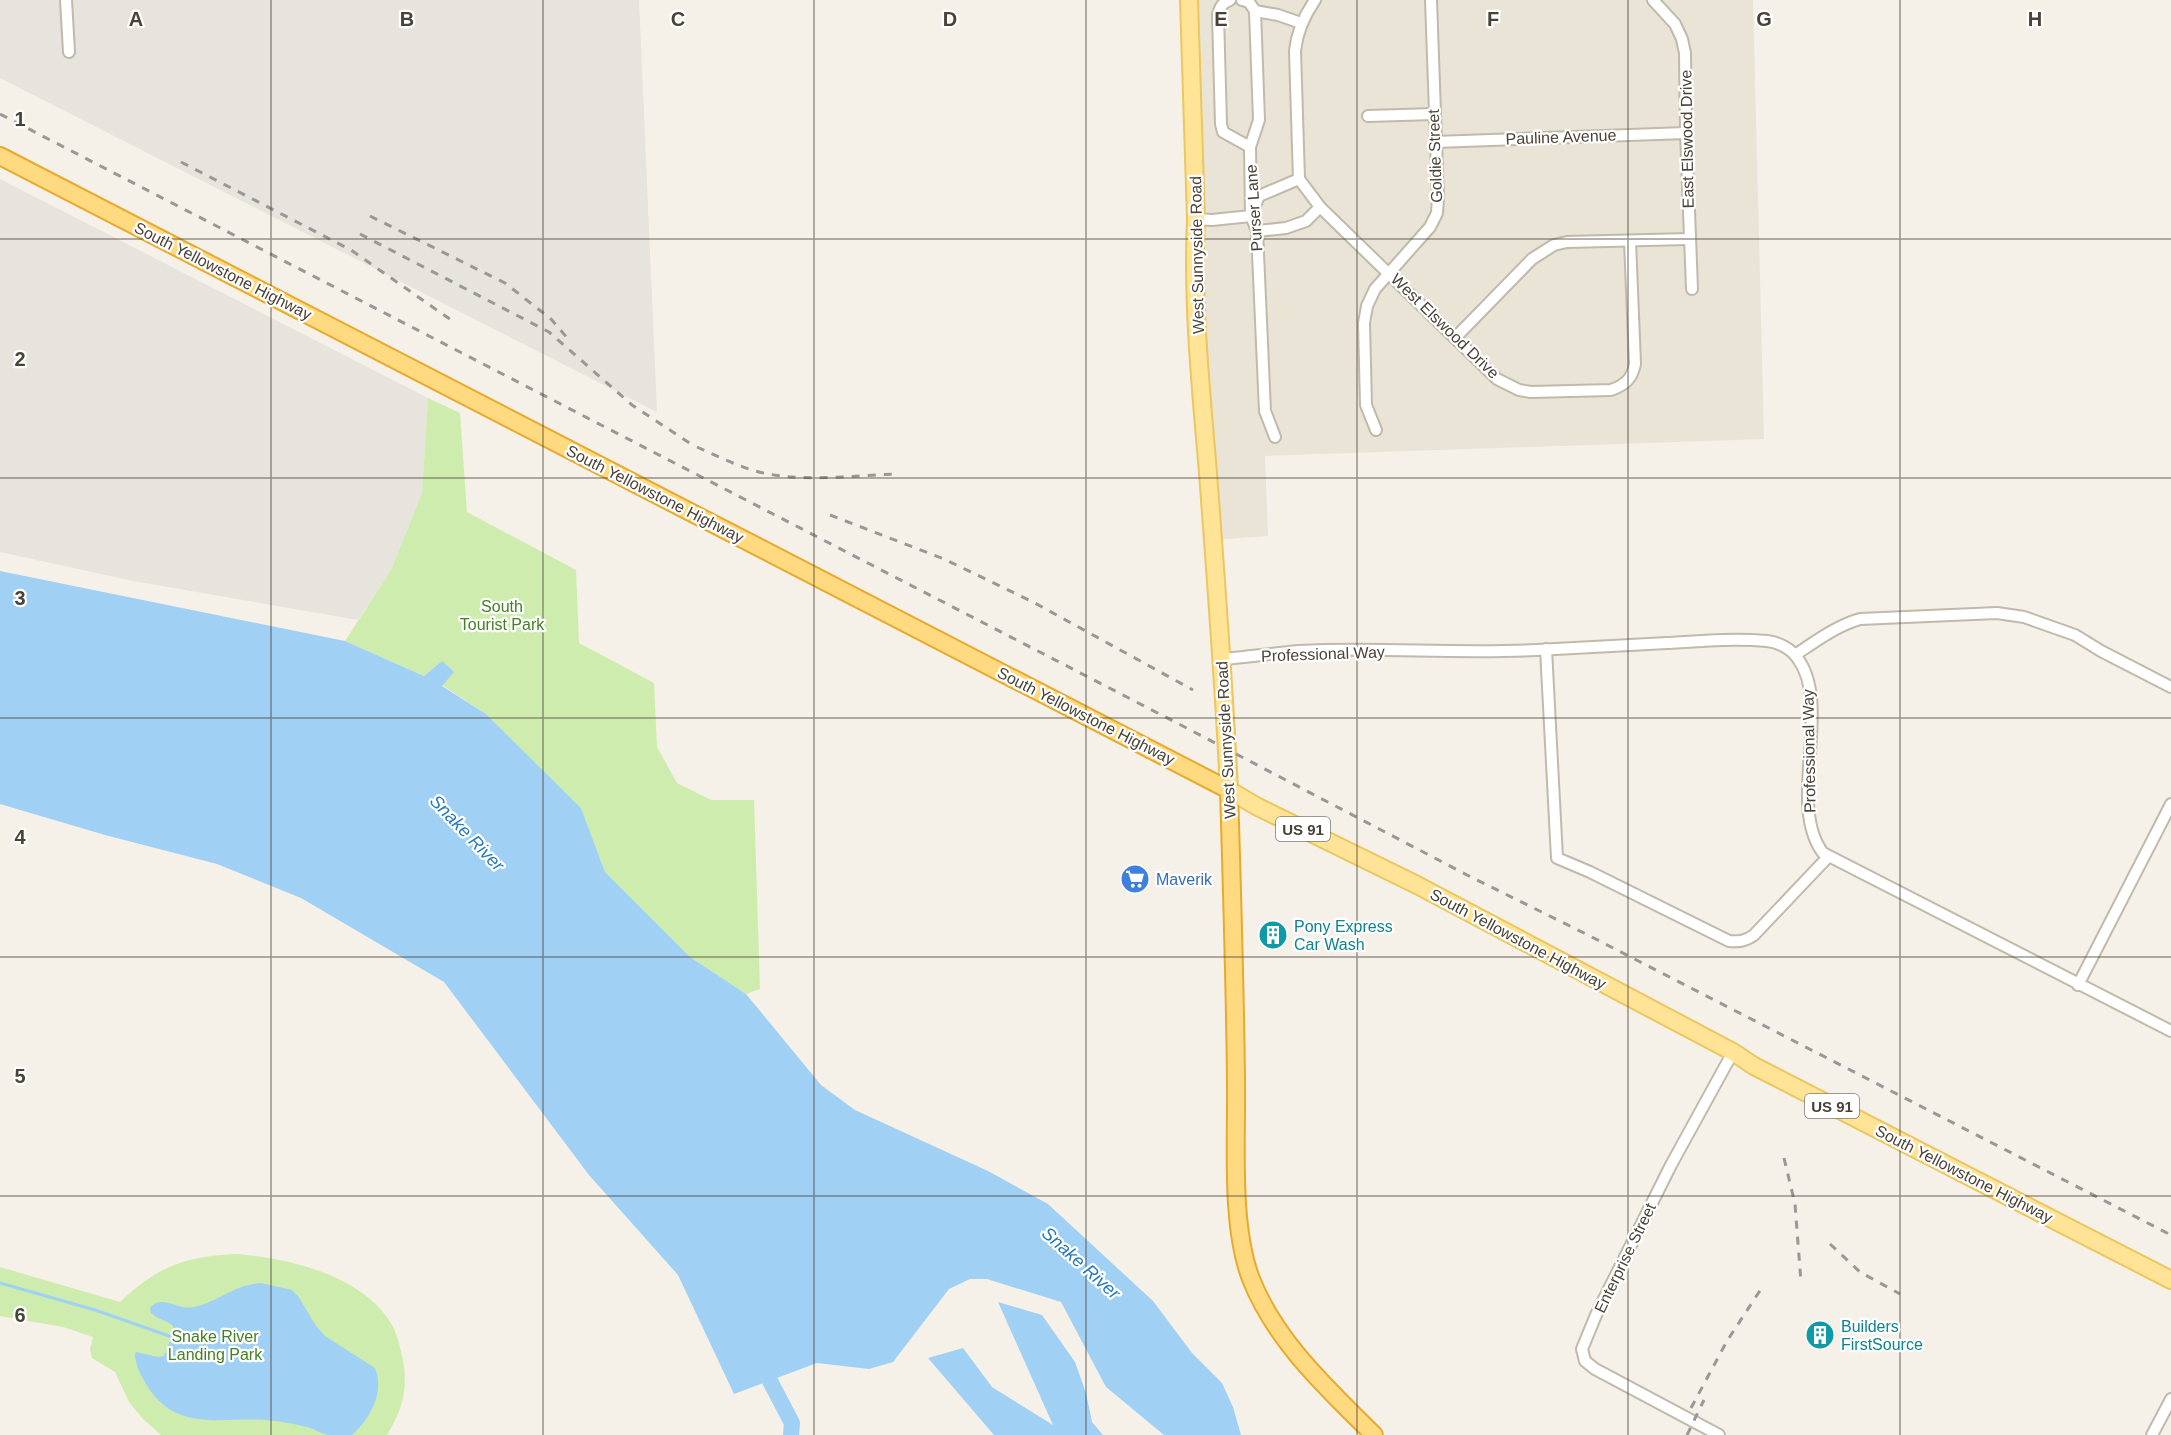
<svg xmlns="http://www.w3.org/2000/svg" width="2171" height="1435" viewBox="0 0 2171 1435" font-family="Helvetica,sans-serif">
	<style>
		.residential { fill: #e9e4d6 }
		.industrial { fill: #e7e3dd }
		.green { fill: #ceecae }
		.water { fill: #a1d0f5 }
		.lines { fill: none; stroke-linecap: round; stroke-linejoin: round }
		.stream { stroke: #a1d0f5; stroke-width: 3 }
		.river { stroke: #a1d0f5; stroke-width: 16 }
		.minor-casing { stroke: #c1baaa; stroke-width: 14 }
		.primary-casing { stroke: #ecc65f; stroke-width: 20 }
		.trunk-casing { stroke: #e8a92f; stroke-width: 20 }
		.minor { stroke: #fff; stroke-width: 10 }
		.primary { stroke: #ffe497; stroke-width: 16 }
		.trunk { stroke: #ffda80; stroke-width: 16 }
		.rail { stroke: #989898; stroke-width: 3; stroke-dasharray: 8 8; stroke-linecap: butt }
		.grid { fill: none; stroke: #494236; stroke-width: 1.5; stroke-opacity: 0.55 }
		.labels { text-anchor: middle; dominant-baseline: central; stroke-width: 4.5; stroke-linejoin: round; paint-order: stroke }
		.shield { fill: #fff; stroke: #807b72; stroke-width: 1.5 }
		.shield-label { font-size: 15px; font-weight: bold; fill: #494236 }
		.street-label { font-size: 16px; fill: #494236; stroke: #fff }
		.park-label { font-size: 16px; fill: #448024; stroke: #fff }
		.shop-label { font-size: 16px; fill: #366cbe; stroke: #fff; text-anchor: start }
		.culture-label { font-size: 16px; fill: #0d838f; stroke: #fff; text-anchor: start }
		.water-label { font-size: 18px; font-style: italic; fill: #2779bd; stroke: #fff }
		.grid-label { font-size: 20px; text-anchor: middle; font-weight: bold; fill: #494236; stroke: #fff; stroke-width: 4.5; stroke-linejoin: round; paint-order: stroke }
	</style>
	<rect width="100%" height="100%" fill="#f5f1e8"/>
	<polygon class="residential" points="1189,0 1753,0 1764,439 1265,456 1268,536 1213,540"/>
	<g class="industrial">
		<polygon points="0,0 639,0 657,412 0,78"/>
		<polygon points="0,179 428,398 422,493 391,570 358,620 133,581 0,552"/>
	</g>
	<g class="green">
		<polygon points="428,398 460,413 467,512 576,570 579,643 654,683 657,747 677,783 711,800 754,800 760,989 746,994 690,957 605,872 581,808 486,714 442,685 453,672 442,662 424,676 345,641 391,570 422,493"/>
		<path d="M238,1254C290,1259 363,1275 392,1325C397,1334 400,1346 402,1356C409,1385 403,1410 387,1435H161L143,1419L129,1402L115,1372L92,1358L90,1349L93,1337L63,1327L0,1316V1267L120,1302C158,1266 186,1256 238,1254Z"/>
	</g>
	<g class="water">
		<polygon points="0,571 345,641 424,676 442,661 454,672 442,686 486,714 581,808 605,872 690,957 746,994 821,1085 855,1110 988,1171 1048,1204 1153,1301 1192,1353 1222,1383 1233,1407 1241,1435 1164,1435 1106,1387 1061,1302 987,1279 970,1279 949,1289 893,1362 869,1369 817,1363 734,1394 678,1275 589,1175 444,982 301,898 217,864 105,835 0,804"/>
		<path d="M261,1283L292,1290L298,1296L316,1326L325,1336L375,1368C385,1392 370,1419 352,1435C344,1435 336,1435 329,1435C321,1434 315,1429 307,1427C295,1424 279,1421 266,1420C221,1417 175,1433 146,1384C141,1375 135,1365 135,1354L136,1352L158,1357L164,1356L174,1331L173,1326C167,1320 158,1320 151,1313L150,1308C162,1293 178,1311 194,1307C218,1302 235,1284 261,1283Z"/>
		<polygon points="998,1302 1042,1315 1075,1362 1086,1393 1092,1422 1103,1435 994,1435 928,1358 963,1348 992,1387 1053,1425"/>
	</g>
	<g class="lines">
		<polyline class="stream" points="0,1283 95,1310 172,1337"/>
		<polyline class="river" points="764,1359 770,1381 792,1423 791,1435"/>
		<g class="minor-casing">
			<g id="minor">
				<polyline points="66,0 69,52"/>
				<path d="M1230,0C1222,3 1220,7 1218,15L1221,124L1223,132L1250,147"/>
				<polyline points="1242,0 1249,2 1255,11"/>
				<path d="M1315,0C1304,16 1297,31 1295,51L1299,179L1320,207L1497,379L1519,390L1531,392L1611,390C1625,385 1632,379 1635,364L1630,241"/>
				<polyline points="1653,0 1675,24 1682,39 1685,53 1686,133 1692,289"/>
				<polyline points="1255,11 1259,120 1250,147 1251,216 1257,231 1265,411 1275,437"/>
				<polyline points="1255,11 1278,15 1301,23"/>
				<polyline points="1368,116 1434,114"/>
				<polyline points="1435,142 1686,133"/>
				<polyline points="1196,219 1212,220 1251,216 1259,196 1299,179"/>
				<polyline points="1257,231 1286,228 1306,221 1320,207"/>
				<polyline points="1455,338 1532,259 1554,245 1567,242 1689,239"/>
				<polyline points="1376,430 1366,405 1364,323 1367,306 1375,289 1430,227 1437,213 1438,198 1431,0"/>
				<path d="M1546,649L1557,858L1590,872L1729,941C1739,942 1746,941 1754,935L1828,857"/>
				<path d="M1795,655C1816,641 1836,626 1860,619L1997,613L2024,617L2075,635L2101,651L2171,687"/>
				<path d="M1223,659C1248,657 1274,653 1299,651C1378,647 1457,654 1536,650C1580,648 1624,645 1667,643C1700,641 1734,638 1767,641C1778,642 1792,649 1798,659C1833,707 1786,804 1823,853L2171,1031"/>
				<polyline points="2078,985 2171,804"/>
				<polyline points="1719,1435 1595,1369 1585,1361 1582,1349 1596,1315 1671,1165 1733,1052"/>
				<polyline points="2152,1435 2171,1399"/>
			</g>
		</g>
		<g class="primary-casing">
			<path id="primary" d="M1189,0L1196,219C1192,303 1201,389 1208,473C1216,579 1224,684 1229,790L1256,806L1417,885L1733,1052L1754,1066L2171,1280"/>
		</g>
		<g class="trunk-casing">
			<path id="trunk" d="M0,156L1229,790C1232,887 1235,984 1236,1081C1237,1139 1230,1225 1251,1279C1276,1342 1327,1388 1374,1435"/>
		</g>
		<use href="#minor" class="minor"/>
		<use href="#primary" class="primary"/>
		<use href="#trunk" class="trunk"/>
		<g class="rail">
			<polyline points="0,114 1177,723 1469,876 1584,933 2171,1235"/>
			<polyline points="181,162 351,250 454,322"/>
			<polyline points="370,216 505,283 551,319 569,340"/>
			<polyline points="360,234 549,332 632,405 691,444"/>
			<path d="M697,447C715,455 733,464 752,470C798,484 852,475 899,474"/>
			<polyline points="830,515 944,559 1033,602 1193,690"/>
			<polyline points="1784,1158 1795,1204 1801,1282"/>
			<polyline points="1830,1244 1860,1272 1900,1294"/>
			<polyline points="1691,1408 1727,1341 1763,1286"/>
			<polyline points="1687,1435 1704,1400"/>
		</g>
	</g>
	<path class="grid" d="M271,0V1435M543,0V1435M814,0V1435M1086,0V1435M1357,0V1435M1628,0V1435M1900,0V1435M0,239H2171M0,478H2171M0,718H2171M0,957H2171M0,1196H2171"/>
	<defs>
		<g id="supermarket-disc" transform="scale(1.5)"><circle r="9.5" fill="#3f7fe0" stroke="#fff"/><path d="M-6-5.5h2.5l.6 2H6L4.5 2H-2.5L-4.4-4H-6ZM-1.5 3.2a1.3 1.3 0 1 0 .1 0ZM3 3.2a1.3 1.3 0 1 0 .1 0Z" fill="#fff"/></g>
		<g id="building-disc" transform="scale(1.5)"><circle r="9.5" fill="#0f9aa8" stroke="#fff"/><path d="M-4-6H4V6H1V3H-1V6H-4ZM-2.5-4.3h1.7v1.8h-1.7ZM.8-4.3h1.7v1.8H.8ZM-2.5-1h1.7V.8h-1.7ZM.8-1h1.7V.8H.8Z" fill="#fff"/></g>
	</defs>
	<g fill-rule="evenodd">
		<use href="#supermarket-disc" x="1135" y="879"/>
		<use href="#building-disc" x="1273" y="935"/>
		<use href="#building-disc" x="1820" y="1335"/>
	</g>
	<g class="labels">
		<g class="shield">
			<rect x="1276" y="817" width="54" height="24" rx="4.5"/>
			<rect x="1805" y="1094" width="54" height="24" rx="4.5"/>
		</g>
		<g class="shield-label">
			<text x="1303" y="829">US 91</text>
			<text x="1832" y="1106">US 91</text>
		</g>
		<g class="street-label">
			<text transform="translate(1561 137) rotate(-2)">Pauline Avenue</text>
			<text transform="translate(1687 139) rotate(-91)">East Elswood Drive</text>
			<text transform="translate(1435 156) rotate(-92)">Goldie Street</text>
			<text transform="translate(1254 208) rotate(-94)">Purser Lane</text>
			<text transform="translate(1197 255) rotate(-91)">West Sunnyside Road</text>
			<text transform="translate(223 271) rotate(27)">South Yellowstone Highway</text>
			<text transform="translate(1445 326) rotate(44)">West Elswood Drive</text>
			<text transform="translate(655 494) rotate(27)">South Yellowstone Highway</text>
			<text transform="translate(1323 654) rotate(-2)">Professional Way</text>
			<text transform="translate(1086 716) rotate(27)">South Yellowstone Highway</text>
			<text transform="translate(1226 740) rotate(-93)">West Sunnyside Road</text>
			<text transform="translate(1809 751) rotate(-91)">Professional Way</text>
			<text transform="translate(1518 939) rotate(28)">South Yellowstone Highway</text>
			<text transform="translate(1964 1174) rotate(27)">South Yellowstone Highway</text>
			<text transform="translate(1625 1258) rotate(-64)">Enterprise Street</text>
		</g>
		<g class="park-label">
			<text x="502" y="606">South<tspan x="502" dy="18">Tourist Park</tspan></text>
			<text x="215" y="1336">Snake River<tspan x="215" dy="18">Landing Park</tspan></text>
		</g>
		<g class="shop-label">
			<text x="1156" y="879">Maverik</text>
		</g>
		<g class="culture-label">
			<text x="1294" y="926">Pony Express<tspan x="1294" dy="18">Car Wash</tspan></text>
			<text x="1841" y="1326">Builders<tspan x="1841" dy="18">FirstSource</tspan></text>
		</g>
		<g class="water-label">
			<text transform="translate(467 833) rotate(46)">Snake River</text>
			<text transform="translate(1081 1263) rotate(42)">Snake River</text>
		</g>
	</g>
	<g class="grid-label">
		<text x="136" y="26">A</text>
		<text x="407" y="26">B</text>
		<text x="678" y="26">C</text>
		<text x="950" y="26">D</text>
		<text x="1221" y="26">E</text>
		<text x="1493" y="26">F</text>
		<text x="1764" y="26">G</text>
		<text x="2035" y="26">H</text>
		<text x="20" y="126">1</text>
		<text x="20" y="366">2</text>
		<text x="20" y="605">3</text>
		<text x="20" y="844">4</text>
		<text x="20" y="1083">5</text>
		<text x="20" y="1322">6</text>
	</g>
</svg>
